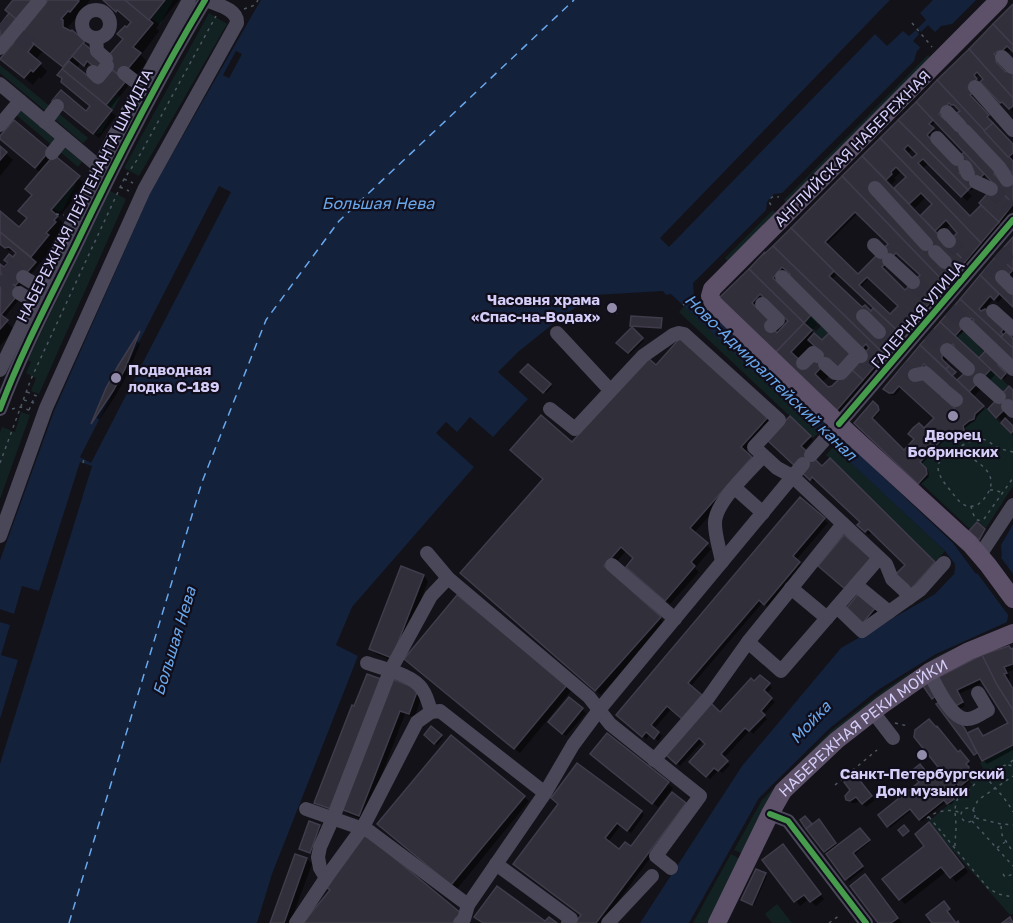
<svg xmlns="http://www.w3.org/2000/svg" width="1013" height="923" viewBox="0 0 1013 923" font-family="'Golos Text',sans-serif">
	<style>
		.green { fill: #122223 }
		.water { fill: #13213b }
		.pier { fill: #131218 }
		.shadow { fill: #0007; fill-rule: evenodd }
		.lines { fill: none; stroke-linecap: round; stroke-linejoin: round }
		.ferry { stroke: #69a8ec; stroke-width: 1.5; stroke-dasharray: 8 6; stroke-linecap: butt }
		.building { fill: #312f3a; stroke: #403c4b; stroke-width: 1.5; fill-rule: evenodd }
		.minor-tunnel { stroke: #302e3a; stroke-width: 14; stroke-dasharray: 14 7; stroke-linecap: butt }
		.path { stroke: #4d5862; stroke-width: 1.5; stroke-dasharray: 3 4.5; stroke-linecap: butt }
		.minor { stroke: #494758; stroke-width: 14 }
		.major { stroke: #5c5169; stroke-width: 18 }
		.cycleway-casing { stroke: #110e1c; stroke-width: 10 }
		.cycleway { stroke: #469c4c; stroke-width: 6 }
		.poi-dot { fill: #928caa; stroke: #110e1c; stroke-width: 2 }
		.labels { text-anchor: middle; dominant-baseline: central; stroke-width: 4.5; stroke-linejoin: round; paint-order: stroke }
		.street-label { font-size: 15px; fill: #d6cef9; stroke: #110e1c }
		.poi-label { font-size: 15px; font-weight: bold; fill: #d6cef9; stroke: #110e1c }
		.water-label { font-size: 16px; font-style: italic; fill: #69a8ec; stroke: #110e1c }
	</style>
	<rect width="100%" height="100%" fill="#131218"/>
	<g class="green">
		<polygon points="166,0 173,0 160,25 151,18"/>
		<polygon points="209,13 227,24 139,176 124,168"/>
		<polygon points="928,55 932,59 788,204 784,200"/>
		<polygon points="0,65 52,108 48,113 0,73"/>
		<polygon points="117,94 120,97 101,133 95,134 113,111 107,105"/>
		<polygon points="18,108 57,141 53,146 14,113"/>
		<polygon points="56,111 88,138 83,143 51,116"/>
		<polygon points="62,145 82,162 78,167 58,150"/>
		<polygon points="74,182 76,184 62,211 57,211 53,208"/>
		<polygon points="110,191 126,199 39,394 31,391 36,378 26,373 31,362 28,360"/>
		<polygon points="773,210 777,215 729,263 725,258"/>
		<polygon points="684,306 819,432 813,438 679,312"/>
		<polygon points="811,315 819,323 813,329 816,331 821,326 829,333 822,340 804,323"/>
		<polygon points="965,330 980,344 978,346 984,352 979,358 955,336 958,333 960,335"/>
		<polygon points="991,369 1009,386 1001,394 984,377"/>
		<path d="M985,407L1013,436V486L986,528L977,521L970,529L921,483L928,476L929,472L921,462L948,434L957,441L963,440L967,434L965,427C968,424 972,423 975,420C978,416 980,411 985,407Z"/>
		<polygon points="21,412 30,415 0,499 0,432 2,427 15,432"/>
		<polygon points="834,446 945,551 935,562 826,455"/>
		<polygon points="1005,627 835,733 743,854 734,850 762,800 832,730 880,693 910,673 911,675 923,667 922,666 937,656"/>
		<polygon points="1013,745 1013,914 1010,915 928,822 972,785 969,779 983,768 980,763"/>
		<polygon points="731,854 740,859 709,923 693,923"/>
		<polygon points="777,904 792,923 772,923 765,914"/>
	</g>
	<polygon class="water" points="261,0 976,0 952,24 941,26 917,51 914,61 782,193 774,194 767,202 766,210 693,283 694,295 696,299 953,543 976,574 1002,556 1001,545 1013,524 1013,612 1008,616 1007,622 1005,623 936,654 878,690 830,728 759,798 689,923 640,923 742,766 841,648 935,594 954,574 955,569 955,564 945,551 671,294 666,295 663,291 595,295 563,316 518,352 498,372 528,399 493,437 470,417 457,432 446,422 436,433 474,467 352,607 336,645 358,656 272,874 257,923 0,923 0,560 54,411 150,193 255,10"/>
	<g class="pier">
		<polygon points="890,0 933,0 920,13 926,20 918,28 921,32 928,25 937,34 922,49 913,41 919,34 916,30 909,36 903,31 887,46 875,34 669,247 660,238"/>
		<polygon points="236,51 242,54 229,78 223,75"/>
		<polygon points="219,186 231,192 91,463 80,457"/>
		<polygon points="80,462 92,466 0,764 0,719 18,660 1,655 10,625 0,622 0,609 14,614 22,586 39,591"/>
		<polygon points="1000,556 1013,574 1013,613 1009,616 977,573"/>
	</g>
	<g class="shadow">
		<path d="M50,0H90L84,8L85,10L78,19L77,17L68,27L70,29V34L84,43L105,63L124,39L127,29L132,23L112,8L105,0H179L156,28L159,31L141,55L147,62L109,110L116,116L99,138L58,106L87,113L92,106L59,74L64,68L43,51L35,60L47,71L41,79L39,77L33,85L10,66ZM81,62L86,67L90,62L112,69L98,87L76,69Z"/>
		<path d="M1013,6V50L1012,49L1005,55L999,62V67L1006,75L1013,68V112L1005,103L1003,104L982,82L985,79L980,73L975,78L978,82L969,91L973,95L971,98L990,118L988,120L1013,146V171L1007,165L996,178L1003,185L1013,172V209L1001,223L981,203L997,185L987,175L971,191L964,183L962,186L972,196L967,201L929,163L922,169L970,218L981,207L1002,228L971,265L968,262L903,338L904,340L845,416L720,299L791,230L916,104L921,109L923,107ZM954,106L956,108L959,107L962,111L957,131L941,118ZM936,121L966,152L954,164L928,138L935,131L930,127ZM914,148L919,154L913,160L907,154ZM872,164L892,184L896,180L894,178L902,171L908,177L896,188L915,208L927,196L934,204L923,216L941,234L951,224L960,233L963,257L961,259L870,166ZM858,213L890,244L858,276L826,245ZM899,253L922,275L905,292L883,270ZM833,268L885,317L883,319L862,309L831,280L836,275L831,270ZM790,275L863,348H864L868,351L857,362L822,342L811,331L818,324L779,286ZM869,278L900,306L890,316L860,288ZM763,295L790,321L777,335L753,306ZM814,343L823,352L798,360ZM838,366L846,374L832,388H828L822,383Z"/>
		<polygon points="14,122 86,185 58,218 64,224 60,229 62,230 53,241 56,244 18,290 23,295 3,319 14,329 0,346 0,277 3,274 0,272 0,266 4,270 18,253 14,250 9,251 0,243 0,213 19,230 28,219 41,173 8,145"/>
		<polygon points="0,148 13,160 0,176"/>
		<path d="M1013,239V277L1002,287L1013,295V305L1004,296L998,302L994,298L984,310L1007,331L1006,334L1013,340V346L990,325L1013,351L971,322L956,339L984,364L981,358L1001,365L999,368L1007,376L1004,379L989,365L987,367L995,375L973,397L985,409L977,416L975,421L971,423L964,429L966,436L964,440L959,441L951,433L921,465L928,472L929,477L921,484L859,426L873,403L880,409V412L872,421L904,452L936,418L902,387L895,395H892L885,389L980,277L985,282L987,280ZM957,350L971,368L957,382L952,377L955,374L946,365V361ZM927,364L948,385L916,378ZM943,399H964L954,410Z"/>
		<polygon points="632,329 644,341 630,354 619,343"/>
		<polygon points="136,340 140,344 128,373 116,395 99,420 96,417"/>
		<polygon points="680,340 772,422 745,453 756,463 694,533 711,549 695,568 699,572 670,604 633,572 635,558 626,551 608,572 665,623 601,695 467,578 572,444 656,367"/>
		<polygon points="528,366 552,387 546,393 522,372"/>
		<polygon points="1013,392 1013,410 1004,419 1013,428 1013,432 990,409"/>
		<polygon points="790,418 813,440 804,450 822,468 830,460 938,566 914,593 907,565 872,532 869,535 862,528 862,522 817,479 814,482 808,476"/>
		<polygon points="800,499 828,523 796,560 803,566 768,607 763,602 654,729 662,736 658,741 650,734 646,739 621,718"/>
		<polygon points="424,576 428,581 397,662 376,654 371,649"/>
		<polygon points="859,595 878,611 866,626 850,614"/>
		<polygon points="1013,650 1013,670 1008,672 1010,678 1008,680 1013,689 1013,750 987,764 982,759 981,760 979,758 925,687 930,684 967,735 978,730 984,737 1010,724 984,682 959,694 965,706 957,710 939,679"/>
		<polygon points="411,664 566,686 571,691 520,753"/>
		<polygon points="760,677 772,688 766,694 775,702 763,715 767,719 753,734 750,730 723,759 730,765 722,773 719,770 710,779 691,762 707,744 703,741 680,766 667,754 720,714"/>
		<polygon points="393,681 417,691 422,696 414,718 405,714 364,820 348,814 343,809"/>
		<polygon points="569,699 586,713 566,736 553,725"/>
		<polygon points="431,728 443,738 437,745 426,735"/>
		<polygon points="607,735 673,788 658,807 597,759"/>
		<polygon points="960,752 970,764 967,766 970,771 970,773 966,776 970,781 962,788 959,785 947,793 954,802 950,805 947,801 922,821 912,810 890,828 880,815"/>
		<polygon points="858,778 875,800 866,807 860,800 856,803 851,803 848,799"/>
		<polygon points="524,797 529,801 457,889 379,824"/>
		<polygon points="685,804 688,807 602,923 577,923 583,915 519,867 641,812 644,815 631,833 621,825 608,842 620,851 632,849"/>
		<polygon points="805,818 812,826 821,822 838,847 862,832 870,842 854,855 864,869 849,881 802,820"/>
		<polygon points="319,826 321,828 312,854 303,850"/>
		<polygon points="934,829 968,872 956,882 947,871 905,904 900,899"/>
		<polygon points="787,851 824,899 816,906 809,899 800,906 764,860"/>
		<polygon points="296,855 307,859 312,864 290,923 271,923"/>
		<polygon points="765,874 767,876 754,905 745,902"/>
		<polygon points="870,881 902,923 880,923"/>
	</g>
	<g class="lines">
		<polyline class="ferry" points="69,923 202,482 266,320 339,221 574,0"/>
	</g>
	<g class="building">
		<polygon points="13,0 32,0 16,19 5,10"/>
		<polygon points="48,0 77,0 79,1 70,12 68,11 61,19 63,20 63,27 71,31 72,30 85,41 63,67 21,34"/>
		<polygon points="103,0 125,0 153,23 133,47 141,53 121,77 103,62 123,39 117,34 125,26 127,27 131,22 117,10 116,12"/>
		<polygon points="125,0 165,0 149,20"/>
		<polygon points="1013,4 1013,45 993,24"/>
		<polygon points="9,13 16,19 0,39 0,25"/>
		<polygon points="993,24 1013,45 1013,52 1007,46 1001,52 998,51 994,54 997,57 996,62 1006,72 1013,66 1013,98 969,49"/>
		<polygon points="21,34 34,44 28,52 41,63 33,72 31,70 24,78 0,59"/>
		<polygon points="83,43 104,60 97,69 87,61 84,66 72,56"/>
		<polygon points="969,49 1013,98 1013,106 1009,109 1002,102 1000,103 980,82 983,79 977,72 974,75 977,79 968,88 973,93 970,95 989,115 987,117 993,123 984,131 937,80"/>
		<polygon points="69,61 98,84 111,69 126,81 106,105 62,69"/>
		<polygon points="62,69 112,110 93,134 52,101 61,90 86,111 90,106 61,82 62,78 57,75"/>
		<path d="M937,80L1013,161V204L916,102ZM949,103L951,105H954L960,111L945,120L939,114ZM1003,163L1011,172L1006,177L1003,183L994,174Z"/>
		<path d="M916,102L933,120L929,124L934,128L927,135L954,162L964,152L984,174L968,190L898,120ZM968,164L964,177L959,173Z"/>
		<polygon points="14,120 50,150 35,168 0,139 0,136"/>
		<path d="M898,120L968,190L961,197L923,159L918,163L970,216L981,205L999,222L981,243L880,138ZM908,145L917,154L912,158L904,149Z"/>
		<polygon points="993,123 1013,144 1013,153 1008,157 984,131"/>
		<polygon points="880,138 981,243 965,262 947,243 957,233 946,220 935,231 920,216 932,204 921,193 909,204 894,188 906,177 896,167 891,172 892,174 886,180 862,156"/>
		<polygon points="0,146 7,152 0,160"/>
		<polygon points="54,155 80,176 51,210 58,216 54,220 56,222 46,233 49,235 31,257 0,232 0,211 19,227 27,218 18,211 32,195 25,189"/>
		<polygon points="862,156 965,262 946,284 842,176"/>
		<path d="M842,176L946,284L902,335L834,271L791,228ZM855,212L888,244L858,274L825,242ZM896,253L920,275L905,290L882,267ZM867,277L898,306L890,314L859,285Z"/>
		<polygon points="995,185 1013,204 999,222 979,203"/>
		<polygon points="791,228 834,271 829,276 862,307 865,305 871,311 873,308 902,335 885,355 773,246"/>
		<polygon points="0,232 36,262 15,286 0,273 0,264 4,267 8,263 4,260 9,254 13,257 16,253 9,247 5,248 0,244"/>
		<polygon points="1013,237 1013,270 997,255"/>
		<polygon points="773,246 885,355 863,380 850,368 869,348 866,344 862,348 789,276 790,274 782,267 773,278 811,315 804,323 749,269 764,253 764,254"/>
		<polygon points="997,255 1013,270 1009,274 1013,293 1013,307 980,275"/>
		<path d="M749,269L804,323L775,353L718,299ZM760,294L788,321L777,333L769,324L771,322L752,303Z"/>
		<polygon points="1,274 21,291 1,315 0,314"/>
		<polygon points="980,275 999,294 994,300 990,296 979,309 981,311 985,309 1005,327 1001,332 1003,335 1001,337 960,299"/>
		<polygon points="960,299 1013,348 1013,364 970,324 974,320 971,318 955,336 940,322"/>
		<polygon points="613,303 618,307 616,313 611,314 606,310 608,304"/>
		<polygon points="0,314 8,320 0,329"/>
		<polygon points="631,316 662,318 661,328 630,326"/>
		<polygon points="940,322 991,369 969,392 957,380 970,368 954,350 954,346 953,344 942,356 942,359 949,366 946,369 920,345"/>
		<polygon points="804,323 812,330 791,352 807,367 821,352 808,340 814,333 822,340 829,333 853,356 840,370 829,359 815,374 828,387 832,386 850,368 863,380 837,410 775,353"/>
		<polygon points="632,327 643,338 628,353 616,343"/>
		<polygon points="140,331 125,369 113,391 91,424 106,388 118,366"/>
		<polygon points="1006,332 1013,338 1013,348 1001,337"/>
		<polygon points="680,338 769,416 741,447 752,457 690,528 708,543 691,562 695,566 665,601 626,567 633,558 621,547 604,566 661,617 595,691 460,573 543,479 510,450 541,415 572,442 647,357 656,365"/>
		<path d="M920,345L984,406L975,414L974,419L969,421L963,426L965,433L962,438L956,439L948,433L920,462L926,468L927,474L918,484L854,423L873,401L878,406L879,410L872,418L904,450L914,439L908,434L913,428L919,423L924,428L934,418L899,386L893,393H889L883,389ZM924,364L946,385L915,375ZM942,396L962,399L954,408Z"/>
		<polygon points="987,349 1001,362 998,365 1006,373 1001,379 979,358"/>
		<polygon points="528,364 551,384 543,393 520,372"/>
		<polygon points="949,366 956,372 952,376 946,369"/>
		<polygon points="1009,386 1013,390 1013,405 1011,403 996,418 988,409"/>
		<polygon points="790,416 811,436 801,446 822,466 830,458 935,562 910,590 894,576 905,565 868,529 865,532 857,525 860,522 812,477 810,480 767,440"/>
		<polygon points="1005,418 1013,426 1013,431 1011,433 1001,423"/>
		<polygon points="800,497 825,518 793,556 800,562 764,605 759,600 688,683 702,695 682,719 667,706 651,725 659,732 654,739 646,732 642,737 616,715"/>
		<polygon points="977,522 985,529 979,540 969,531"/>
		<polygon points="844,535 871,558 845,589 818,566"/>
		<polygon points="401,566 424,575 392,658 369,649"/>
		<polygon points="859,593 876,607 862,624 845,610"/>
		<polygon points="457,595 567,685 514,749 404,659"/>
		<polygon points="1009,646 1011,649 1013,648 1013,664 1004,667 1007,673 1004,674 1013,689 1013,710 997,685 982,655"/>
		<polygon points="982,655 997,685 1013,710 1013,745 982,761 967,733 978,728 983,736 1008,723 980,679 957,690 963,702 952,708 937,678"/>
		<polygon points="367,674 381,679 331,809 314,803 352,705 354,706"/>
		<polygon points="760,675 770,683 764,690 772,698 761,711 765,715 749,731 745,728 721,754 728,761 718,771 714,768 706,777 689,762 705,744 699,738 676,764 665,754 711,703 720,712 751,678 754,681"/>
		<polygon points="392,679 418,689 409,714 400,711 359,816 341,809"/>
		<polygon points="930,682 937,695 932,699 923,686"/>
		<polygon points="569,697 583,708 562,734 548,722"/>
		<polygon points="941,701 959,720 965,729 977,753 974,755 936,704"/>
		<polygon points="929,719 936,727 937,726 958,752 960,750 969,761 966,764 969,767 968,771 965,773 969,779 959,787 957,783 947,791 954,799 947,804 944,800 919,820 910,809 887,827 878,815 919,782 910,772 920,764 929,775 938,767 914,737 915,730"/>
		<polygon points="431,726 442,735 434,744 424,735"/>
		<polygon points="607,733 669,782 652,804 590,754"/>
		<polygon points="451,735 525,796 451,885 377,824"/>
		<polygon points="577,763 642,811 627,831 617,823 605,838 619,849 625,842 631,846 672,792 686,803 596,923 575,923 581,915 513,864 558,804 551,798"/>
		<polygon points="854,773 872,796 862,804 856,797 850,801 846,800 845,796 850,790 844,782"/>
		<polygon points="805,816 812,824 806,829 800,820"/>
		<polygon points="819,819 836,843 824,852 806,829"/>
		<polygon points="309,821 320,825 310,853 299,849"/>
		<polygon points="929,822 964,867 950,878 941,867 899,900 882,879 924,846 915,834"/>
		<polygon points="904,825 909,831 903,836 898,830"/>
		<polygon points="860,828 870,840 853,853 863,866 845,880 826,854"/>
		<polygon points="365,834 462,914 454,923 303,923 330,890 323,885"/>
		<polygon points="783,844 821,894 810,902 804,895 794,902 762,860"/>
		<polygon points="295,854 307,858 284,923 270,923"/>
		<polygon points="756,869 766,873 752,905 741,900"/>
		<polygon points="865,874 898,918 891,923 878,923 850,886"/>
		<polygon points="497,886 545,921 549,917 557,923 483,923 474,917"/>
		<polygon points="944,901 950,909 947,911 956,923 958,921 959,923 932,923 926,915"/>
		<polygon points="1010,917 1013,923 1002,923"/>
	</g>
	<g class="lines">
		<g class="minor-tunnel">
			<polyline points="2,22 9,28"/>
			<polyline points="19,36 33,47"/>
			<polyline points="57,106 67,95"/>
			<polyline points="991,189 1010,208"/>
			<polyline points="949,241 967,259"/>
			<polyline points="999,252 1013,265"/>
			<polyline points="945,262 955,273"/>
			<polyline points="7,264 23,277"/>
			<polyline points="989,265 1002,277"/>
			<polyline points="0,277 19,293"/>
			<polyline points="913,282 932,300"/>
			<polyline points="950,310 966,324"/>
			<polyline points="879,332 894,344"/>
			<polyline points="929,334 947,350"/>
			<polyline points="861,356 874,368"/>
			<polyline points="902,367 910,373 915,375"/>
		</g>
		<g class="path">
			<polyline points="244,9 255,5 258,0"/>
			<polyline points="912,23 932,47"/>
			<polyline points="124,179 133,183"/>
			<polyline points="120,187 129,191"/>
			<polyline points="771,205 769,202 771,198 774,196 779,197"/>
			<polyline points="56,214 64,215"/>
			<polyline points="683,305 697,296"/>
			<polyline points="27,392 39,397"/>
			<polyline points="24,400 34,403"/>
			<polyline points="12,409 21,407 31,411"/>
			<polyline points="29,410 35,396"/>
			<path d="M955,449C970,458 999,469 989,491C986,497 982,502 977,505C974,506 970,507 967,506C960,504 955,496 950,490C934,471 932,460 957,448C964,445 972,439 979,439C987,438 993,446 999,448C1004,450 1009,451 1013,452"/>
			<polyline points="0,463 31,379 124,179 137,160 216,16"/>
			<polyline points="83,463 84,459"/>
			<polyline points="990,490 995,490 1003,493"/>
			<path d="M971,506C973,514 975,524 984,519L1013,478"/>
			<polyline points="895,723 908,726"/>
			<polyline points="1013,760 1008,765 1013,766"/>
			<path d="M980,770C991,785 1005,796 1013,812"/>
			<polyline points="835,785 877,750"/>
			<circle cx="968" cy="815" r="7"/>
			<polyline points="973,810 978,800 1013,776"/>
			<polyline points="929,817 988,888 998,894 1013,897"/>
			<path d="M927,818C936,811 950,808 961,813"/>
			<polyline points="976,818 1001,824 1013,825"/>
			<polyline points="972,821 1013,866"/>
			<polyline points="1001,826 1002,835 1013,852"/>
			<path d="M955,846C955,839 956,833 956,827C956,819 954,811 956,803C958,795 964,794 969,790C985,774 983,769 1008,765"/>
			<polyline points="997,848 1005,842"/>
			<polyline points="1003,874 1005,877 1013,874"/>
			<polyline points="829,923 840,915"/>
		</g>
		<g class="minor">
			<circle cx="96" cy="24" r="14"/>
			<polyline points="96,38 97,51 106,59"/>
			<polyline points="0,48 40,0"/>
			<polyline points="1002,57 1012,67"/>
			<polyline points="93,72 98,77 107,66"/>
			<polyline points="124,73 133,80 142,85"/>
			<polyline points="0,84 104,171"/>
			<polyline points="975,87 1013,130"/>
			<polyline points="947,112 960,126"/>
			<polyline points="45,122 57,106"/>
			<polyline points="0,125 20,101"/>
			<polyline points="965,131 999,167 1007,180"/>
			<polyline points="937,138 957,159"/>
			<polyline points="52,153 64,138"/>
			<polyline points="965,167 968,174"/>
			<polyline points="976,182 991,189"/>
			<polyline points="875,188 926,244"/>
			<polyline points="944,235 949,241"/>
			<polyline points="874,245 881,252"/>
			<polyline points="935,252 945,262"/>
			<polyline points="889,260 913,282"/>
			<polyline points="23,277 40,287"/>
			<polyline points="782,277 861,356"/>
			<polyline points="1002,277 1013,288"/>
			<polyline points="19,293 33,301"/>
			<polyline points="762,304 778,320 771,326"/>
			<polyline points="993,311 1013,329"/>
			<polyline points="863,316 879,332"/>
			<polyline points="966,324 1013,369"/>
			<polyline points="557,333 610,390"/>
			<polyline points="947,350 968,369"/>
			<polyline points="803,363 813,353 817,356"/>
			<polyline points="825,364 835,373 841,373 859,353"/>
			<polyline points="0,370 113,138 189,0"/>
			<polyline points="915,375 925,373 943,389"/>
			<polyline points="980,380 999,397"/>
			<polyline points="946,392 956,400"/>
			<polyline points="1008,406 1013,411"/>
			<path d="M0,409C21,353 49,300 75,247C115,163 157,80 205,0"/>
			<polyline points="550,409 575,429 643,356 673,335 679,333 684,334 779,420 754,447 777,468 792,476 886,564 892,579 904,590 909,598"/>
			<polyline points="811,455 850,411 1013,220"/>
			<polyline points="735,488 763,513"/>
			<path d="M0,536L46,408L144,190L237,23C238,9 217,5 206,0"/>
			<polyline points="427,553 448,578 589,697 610,724 700,796 656,856 671,868"/>
			<polyline points="980,555 1013,505"/>
			<path d="M722,562C720,550 715,536 715,524C714,503 749,472 763,456"/>
			<polyline points="612,565 675,619"/>
			<polyline points="856,585 889,612"/>
			<polyline points="791,588 827,618"/>
			<polyline points="837,607 862,631 920,590 944,563"/>
			<polyline points="748,642 781,671 879,558"/>
			<path d="M367,663C383,669 412,674 422,689C427,696 429,704 431,712"/>
			<path d="M929,672C936,685 950,718 966,719C973,720 982,713 988,710L978,693"/>
			<polyline points="873,712 893,738"/>
			<polyline points="654,760 708,698 748,642 843,524"/>
			<polyline points="306,809 369,831 468,905"/>
			<polyline points="770,814 788,821 866,923"/>
			<polyline points="496,864 571,919 568,923"/>
			<polyline points="326,878 320,868 318,857 320,847 333,818 390,671 431,596 448,578"/>
			<polyline points="296,923 326,878 363,827 417,722 431,712 440,711 545,793"/>
			<polyline points="460,923 464,919 468,905 545,793 573,745 599,710 803,464"/>
			<polyline points="608,923 652,876"/>
		</g>
		<g class="major">
			<polyline points="999,0 712,289 710,296 713,303 839,424 970,544 988,565 1013,599"/>
			<path id="s1" d="M717,923L770,814L783,791L837,740L882,705L929,672L969,651L1013,633"/>
		</g>
		<g class="cycleway-casing">
			<g id="cycleway">
				<path d="M0,409C21,353 49,300 75,247C115,163 157,80 205,0"/>
				<polyline points="839,424 1013,220"/>
				<polyline points="770,814 788,821 866,923"/>
			</g>
		</g>
		<use href="#cycleway" class="cycleway"/>
	</g>
	<g class="poi-dot">
		<circle cx="612" cy="308" r="6"/>
		<circle cx="116" cy="378" r="6"/>
		<circle cx="953" cy="416" r="6"/>
		<circle cx="922" cy="755" r="6"/>
	</g>
	<g class="labels">
		<g class="street-label">
			<text transform="translate(852 148) rotate(-45)">АНГЛИЙСКАЯ НАБЕРЕЖНАЯ</text>
			<text transform="translate(84 195) rotate(-63)">НАБЕРЕЖНАЯ ЛЕЙТЕНАНТА ШМИДТА</text>
			<text transform="translate(917 314) rotate(-50)">ГАЛЕРНАЯ УЛИЦА</text>
			<text stroke="none"><textPath href="#s1" startOffset="250">НАБЕРЕЖНАЯ РЕКИ МОЙКИ</textPath></text>
		</g>
		<g class="poi-label">
			<text x="600" y="299" text-anchor="end">Часовня храма<tspan x="600" dy="17">«Спас-на-Водах»</tspan></text>
			<text x="128" y="369" text-anchor="start">Подводная<tspan x="128" dy="17">лодка С-189</tspan></text>
			<text x="953" y="434">Дворец<tspan x="953" dy="17">Бобринских</tspan></text>
			<text x="922" y="773">Санкт-Петербургский<tspan x="922" dy="17">Дом музыки</tspan></text>
		</g>
		<g class="water-label">
			<text x="378" y="203">Большая Нева</text>
			<text transform="translate(771 377) rotate(44)">Ново-Адмиралтейский канал</text>
			<text transform="translate(174 641) rotate(-73)">Большая Нева</text>
			<text transform="translate(810 722) rotate(-47)">Мойка</text>
		</g>
	</g>
</svg>
